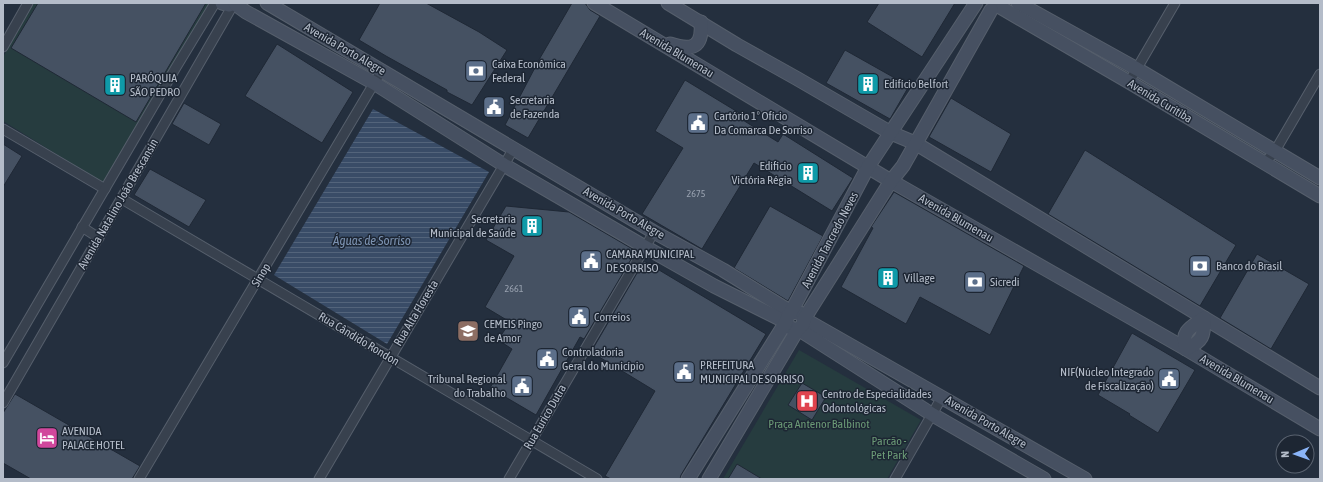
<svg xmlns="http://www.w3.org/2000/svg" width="1323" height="482" viewBox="0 0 1323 482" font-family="'Asap Condensed',sans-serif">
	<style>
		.green { fill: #263c3f }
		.water { fill: url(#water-rules) }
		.building { fill: #455162; stroke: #1f2835 }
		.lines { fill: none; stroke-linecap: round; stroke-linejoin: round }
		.street-casing { stroke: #565f6c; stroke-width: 11 }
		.secondary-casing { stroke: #565f6c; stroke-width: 15 }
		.street { stroke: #38414e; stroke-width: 9 }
		.secondary { stroke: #465061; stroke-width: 13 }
		.labels { text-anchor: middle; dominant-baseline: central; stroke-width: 3; stroke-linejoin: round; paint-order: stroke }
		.number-label { font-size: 10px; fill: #98a1af }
		.street-label { font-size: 12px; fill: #b4bcc9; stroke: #1d2633 }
		.poi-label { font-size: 12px; fill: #b4bcc9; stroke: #1d2633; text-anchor: start }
		.park-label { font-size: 12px; fill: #6b9a76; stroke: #1d2633 }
		.water-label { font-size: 13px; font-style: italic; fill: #7c92b1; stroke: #1d2633 }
	</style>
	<defs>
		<pattern id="water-rules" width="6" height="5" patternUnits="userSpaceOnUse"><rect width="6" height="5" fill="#394c67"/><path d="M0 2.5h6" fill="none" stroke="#53647b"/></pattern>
	</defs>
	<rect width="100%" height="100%" fill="#242f3e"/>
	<g class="green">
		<polygon points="34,3 211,3 103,183 3,121 3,57"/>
		<polygon points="799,350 921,420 887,479 723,479"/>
	</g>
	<polygon class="water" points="373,109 489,172 387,344 274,275"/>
	<g class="building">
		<polygon points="38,3 206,3 136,122 11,48"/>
		<polygon points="380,3 426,3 479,32 507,50 472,105 447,92 447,90 386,56 359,40"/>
		<polygon points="572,3 585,3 590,10 600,16 528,138 505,125 540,58"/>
		<polygon points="879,3 955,3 922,57 867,22"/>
		<polygon points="277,44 353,92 322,143 245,96"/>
		<polygon points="845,50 909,86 890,119 826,83"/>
		<polygon points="685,80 741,114 738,117 778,142 783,134 853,178 832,211 754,163 702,249 642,214 683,148 655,131"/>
		<polygon points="951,98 1011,134 991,172 929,137"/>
		<polygon points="184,103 221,124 209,145 172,124"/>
		<polygon points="3,144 22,156 3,187"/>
		<polygon points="1085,150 1236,245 1200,306 1048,214"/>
		<polygon points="150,169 206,200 189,227 134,195"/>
		<polygon points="894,192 1024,266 990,335 920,297 906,324 841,287 873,228 871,227"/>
		<polygon points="506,206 569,212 636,251 584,339 580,337 536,415 490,388 512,349 498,340 510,322 485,307 514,256 486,240"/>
		<polygon points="770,206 823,236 788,301 734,268"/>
		<polygon points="1257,254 1309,284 1271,349 1220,318"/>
		<polygon points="644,261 766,334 681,475 680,479 611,479 605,476 655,391 591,352"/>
		<polygon points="1132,333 1195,370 1158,433 1129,415 1130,414 1098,395"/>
		<polygon points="802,383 826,397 812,420 788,405"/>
		<polygon points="15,394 140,466 132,479 31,479 3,463 3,413"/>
		<polygon points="737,464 762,479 728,479"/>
	</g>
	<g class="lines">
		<g class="street-casing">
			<g id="street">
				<polyline points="3,47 28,3"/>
				<polyline points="1129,82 1175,3"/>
				<polyline points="3,129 105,189"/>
				<polyline points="1264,164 1275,151 1320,74"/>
				<polyline points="122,199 597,479"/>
				<polyline points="82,227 99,238"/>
				<polyline points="3,363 175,69 215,3"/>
				<polyline points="3,403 233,5"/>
				<polyline points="139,479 382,70"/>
				<polyline points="319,479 514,148"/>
				<polyline points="509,479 654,232"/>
				<polyline points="895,479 942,397"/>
			</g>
		</g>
		<g class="secondary-casing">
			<g id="secondary">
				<polyline points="222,3 229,5 236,3"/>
				<polyline points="267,3 654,232 723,270 791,312 800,313 804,319 1085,479"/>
				<polyline points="594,3 891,181 1186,349 1320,429"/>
				<polyline points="668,3 737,45 796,78 891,133 915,143 1320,388"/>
				<polyline points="1018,3 1137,69 1320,178"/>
				<path d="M235,4L246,12L374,83L504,165L645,247L714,286L786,322C788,327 792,330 798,329L933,415L1044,479"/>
				<polyline points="1000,7 1129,82 1320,196"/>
				<path d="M670,44C692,51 703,48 701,22"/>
				<path d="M1204,318C1204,336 1203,341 1186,349C1180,332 1191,327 1204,318Z"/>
				<polyline points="688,479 786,322 788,316 791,312 868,167 976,3"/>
				<path d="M709,479L798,329C802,327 804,324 804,319L891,181L903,166L991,10"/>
			</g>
		</g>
		<use href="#street" class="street"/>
		<use href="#secondary" class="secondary"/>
	</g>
	<defs>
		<g id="bank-square" transform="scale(1.15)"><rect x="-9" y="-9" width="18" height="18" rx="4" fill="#5c6f8a" stroke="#1d2633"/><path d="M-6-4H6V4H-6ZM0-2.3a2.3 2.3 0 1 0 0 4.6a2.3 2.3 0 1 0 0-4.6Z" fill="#fff"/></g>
		<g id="building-square" transform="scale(1.15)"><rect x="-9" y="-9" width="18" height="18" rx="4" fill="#0f9aa8" stroke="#1d2633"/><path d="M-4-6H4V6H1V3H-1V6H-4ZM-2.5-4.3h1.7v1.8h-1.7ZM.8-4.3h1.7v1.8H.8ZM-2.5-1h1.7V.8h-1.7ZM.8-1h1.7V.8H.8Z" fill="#fff"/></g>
		<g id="civic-square" transform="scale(1.15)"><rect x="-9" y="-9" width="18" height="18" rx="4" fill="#5c6f8a" stroke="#1d2633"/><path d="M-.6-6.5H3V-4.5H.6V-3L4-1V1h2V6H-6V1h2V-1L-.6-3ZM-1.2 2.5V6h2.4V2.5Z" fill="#fff"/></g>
		<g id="school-square" transform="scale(1.15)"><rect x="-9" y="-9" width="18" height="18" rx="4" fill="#8d6e63" stroke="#1d2633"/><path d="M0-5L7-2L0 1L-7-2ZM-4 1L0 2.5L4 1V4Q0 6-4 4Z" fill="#fff"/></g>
		<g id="hospital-square" transform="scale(1.15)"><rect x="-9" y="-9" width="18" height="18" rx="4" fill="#e0444e" stroke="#1d2633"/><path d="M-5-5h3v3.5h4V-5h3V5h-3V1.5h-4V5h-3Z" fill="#fff"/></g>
		<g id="hotel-square" transform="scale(1.15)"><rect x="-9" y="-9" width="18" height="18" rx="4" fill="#d1479c" stroke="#1d2633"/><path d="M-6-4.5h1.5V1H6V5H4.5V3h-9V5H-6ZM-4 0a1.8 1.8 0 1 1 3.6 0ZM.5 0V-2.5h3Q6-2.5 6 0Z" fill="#fff"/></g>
	</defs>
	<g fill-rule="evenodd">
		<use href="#bank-square" x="476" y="71"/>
		<use href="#building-square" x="868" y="84"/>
		<use href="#building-square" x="115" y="85"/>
		<use href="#civic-square" x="494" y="107"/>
		<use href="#civic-square" x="698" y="123"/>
		<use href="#building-square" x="808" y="173"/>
		<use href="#building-square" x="532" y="226"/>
		<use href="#civic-square" x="591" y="261"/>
		<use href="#bank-square" x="1200" y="266"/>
		<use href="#building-square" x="888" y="278"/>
		<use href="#bank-square" x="975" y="282"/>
		<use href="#civic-square" x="579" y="317"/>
		<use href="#school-square" x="468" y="331"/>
		<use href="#civic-square" x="547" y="359"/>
		<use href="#civic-square" x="684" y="372"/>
		<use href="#civic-square" x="1169" y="379"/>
		<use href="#civic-square" x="522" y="386"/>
		<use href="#hospital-square" x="807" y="401"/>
		<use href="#hotel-square" x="47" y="438"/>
	</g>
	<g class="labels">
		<g class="number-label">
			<text x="696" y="193">2675</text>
			<text x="514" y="288">2661</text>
		</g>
		<g class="street-label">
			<text transform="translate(345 49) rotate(30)">Avenida Porto Alegre</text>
			<text transform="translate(677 53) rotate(31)">Avenida Blumenau</text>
			<text transform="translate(1160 101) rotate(31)">Avenida Curitiba</text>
			<text transform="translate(118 204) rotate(-60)">Avenida Natalino João Brescansin</text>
			<text transform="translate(624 213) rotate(30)">Avenida Porto Alegre</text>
			<text transform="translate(956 218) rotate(30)">Avenida Blumenau</text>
			<text transform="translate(830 240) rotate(-62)">Avenida Tancredo Neves</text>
			<text transform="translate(261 275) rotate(-59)">Sinop</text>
			<text transform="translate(416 313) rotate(-59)">Rua Alta Floresta</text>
			<text transform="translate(359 339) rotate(31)">Rua Cândido Rondon</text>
			<text transform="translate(1237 379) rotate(31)">Avenida Blumenau</text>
			<text transform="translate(545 417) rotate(-60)">Rua Eurico Dutra</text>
			<text transform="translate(986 422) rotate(30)">Avenida Porto Alegre</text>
		</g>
		<g class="poi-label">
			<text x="492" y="64">Caixa Econômica<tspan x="492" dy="14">Federal</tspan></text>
			<text x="130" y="78">PARÓQUIA<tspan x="130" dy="14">SÃO PEDRO</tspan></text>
			<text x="884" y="84">Edifício Belfort</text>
			<text x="510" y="100">Secretaria<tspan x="510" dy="14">de Fazenda</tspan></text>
			<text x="714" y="116">Cartório 1º Ofício<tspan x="714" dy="14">Da Comarca De Sorriso</tspan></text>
			<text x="792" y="166" text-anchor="end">Edificio<tspan x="792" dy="14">Victória Régia</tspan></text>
			<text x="516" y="219" text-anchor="end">Secretaria<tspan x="516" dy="14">Municipal de Saúde</tspan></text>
			<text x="606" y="254">CAMARA MUNICIPAL<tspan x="606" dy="14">DE SORRISO</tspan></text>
			<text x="1216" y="266">Banco do Brasil</text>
			<text x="904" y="278">Village</text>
			<text x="990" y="282">Sicredi</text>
			<text x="594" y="317">Correios</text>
			<text x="484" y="324">CEMEIS Pingo<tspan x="484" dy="14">de Amor</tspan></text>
			<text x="562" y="352">Controladoria<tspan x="562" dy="14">Geral do Município</tspan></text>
			<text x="700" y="365">PREFEITURA<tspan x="700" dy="14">MUNICIPAL DE SORRISO</tspan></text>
			<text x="1154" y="372" text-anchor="end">NIF(Núcleo Integrado<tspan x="1154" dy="14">de Fiscalização)</tspan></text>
			<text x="506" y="379" text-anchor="end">Tribunal Regional<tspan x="506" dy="14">do Trabalho</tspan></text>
			<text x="822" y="394">Centro de Especialidades<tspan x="822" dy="14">Odontológicas</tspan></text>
			<text x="62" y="431">AVENIDA<tspan x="62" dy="14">PALACE HOTEL</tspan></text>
		</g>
		<g class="park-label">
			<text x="819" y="424">Praça Antenor Balbinot</text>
			<text x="889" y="441">Parcão -<tspan x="889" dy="14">Pet Park</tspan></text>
		</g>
		<g class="water-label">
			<text x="372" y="240">Águas de Sorriso</text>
		</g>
	</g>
	<rect width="1323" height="482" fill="none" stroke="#b4bcc9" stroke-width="8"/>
	<g transform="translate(1295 454) rotate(268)"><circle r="19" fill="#1d2633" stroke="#59626f"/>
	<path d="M0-3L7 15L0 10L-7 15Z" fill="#8ab4f8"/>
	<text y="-6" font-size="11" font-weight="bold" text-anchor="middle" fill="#b4bcc9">N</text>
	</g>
</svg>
